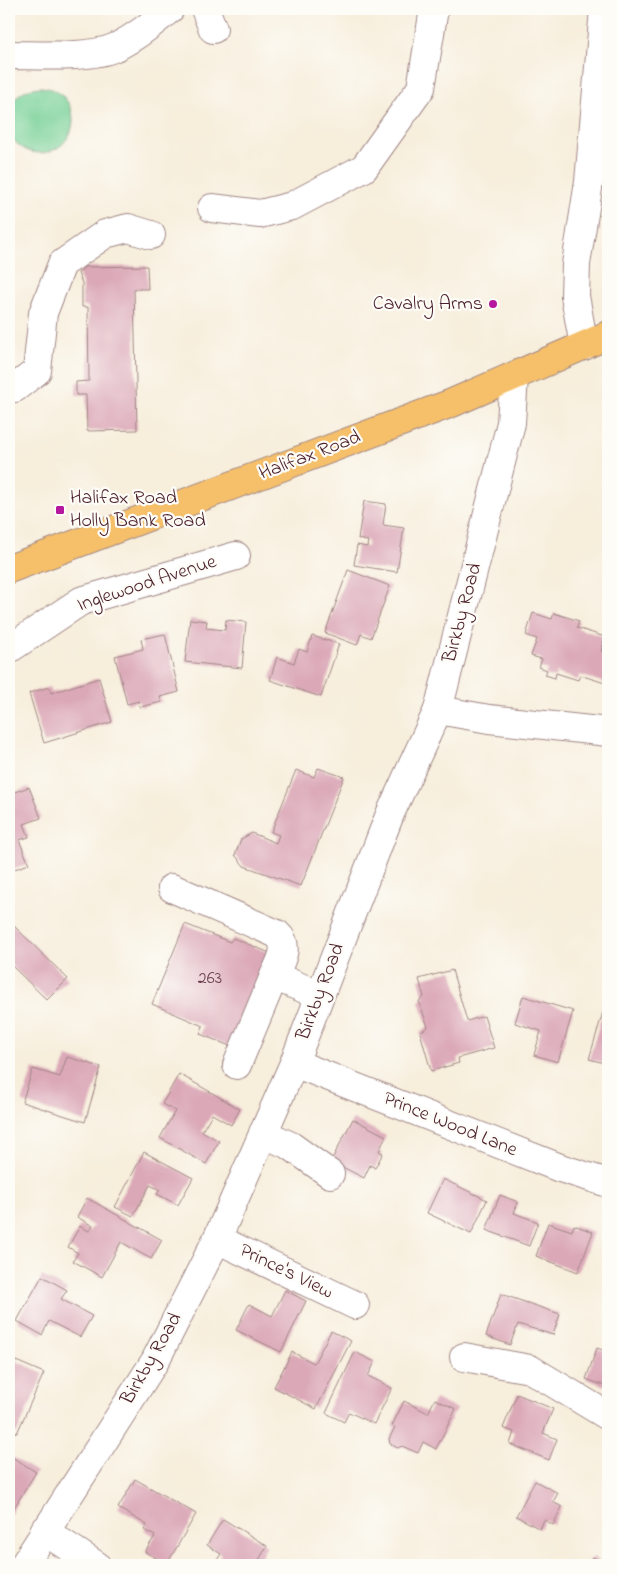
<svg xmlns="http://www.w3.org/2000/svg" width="617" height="1574" viewBox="0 0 617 1574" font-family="'Indie Flower',sans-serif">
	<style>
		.green { fill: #77d096; stroke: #607860 }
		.building { fill: #dba8b8 }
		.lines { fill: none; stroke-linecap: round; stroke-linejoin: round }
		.minor-casing { stroke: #a08684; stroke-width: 30 }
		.highway-casing { stroke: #a08684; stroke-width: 30 }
		.minor { stroke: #fff; stroke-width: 28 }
		.highway { stroke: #f6c06b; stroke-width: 28 }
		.poi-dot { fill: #b5179e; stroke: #fdfcf7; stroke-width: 2 }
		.labels { text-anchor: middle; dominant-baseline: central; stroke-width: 4.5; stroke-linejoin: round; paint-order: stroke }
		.number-label { font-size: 18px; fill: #6e414e }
		.poi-label { font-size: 20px; fill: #4a1f2b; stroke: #fdfcf7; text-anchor: end }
		.street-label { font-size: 20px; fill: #4a1f2b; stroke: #fdfcf7 }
	</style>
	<rect width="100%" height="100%" fill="#fdfcf7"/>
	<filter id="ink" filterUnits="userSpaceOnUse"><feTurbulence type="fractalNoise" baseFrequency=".02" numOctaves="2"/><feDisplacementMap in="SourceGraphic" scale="10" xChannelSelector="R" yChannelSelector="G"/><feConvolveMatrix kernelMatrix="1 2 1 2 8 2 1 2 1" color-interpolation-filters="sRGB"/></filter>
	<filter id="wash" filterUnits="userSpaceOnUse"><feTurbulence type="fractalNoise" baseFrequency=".0096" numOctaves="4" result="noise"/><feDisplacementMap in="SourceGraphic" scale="20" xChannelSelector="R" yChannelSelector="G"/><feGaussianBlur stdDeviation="1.12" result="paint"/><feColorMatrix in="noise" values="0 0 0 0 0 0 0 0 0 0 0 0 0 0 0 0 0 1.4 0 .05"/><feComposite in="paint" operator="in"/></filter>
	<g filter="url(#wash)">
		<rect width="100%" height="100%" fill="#f7eedc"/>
		<circle class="green" cx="40" cy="120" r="33"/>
		<g id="blocks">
			<g class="building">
				<polygon points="147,266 148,289 134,289 137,430 87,431 86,395 76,395 76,382 89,381 88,307 82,307 82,283 78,273 85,267"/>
				<polygon points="364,501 386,504 383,525 404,528 397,572 354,565 357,545 367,547 368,541 358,539"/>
				<polygon points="348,570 390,586 371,638 361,634 357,645 325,633"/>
				<polygon points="533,613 552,619 554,613 579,621 577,628 605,637 601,651 608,654 608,684 580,675 578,680 556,673 555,678 545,675 547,670 539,667 542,659 531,656 537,639 526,635"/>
				<polygon points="190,619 207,621 206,628 225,630 226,620 246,622 242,668 185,662"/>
				<polygon points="165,634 179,692 160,697 162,702 140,707 139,701 127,704 115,656 143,649 141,639"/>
				<polygon points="312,636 339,644 321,697 270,680 277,657 294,663 299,649 307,652"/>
				<polygon points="99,678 112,722 44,743 29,693 49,687 51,693"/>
				<polygon points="318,768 344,777 301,886 244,866 235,855 241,839 252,833 276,843 279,835 271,832 296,770 314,777"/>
				<polygon points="29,787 41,818 24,824 29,837 19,840 29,864 9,871 9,794"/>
				<polygon points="9,921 68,979 47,1000 9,963"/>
				<polygon points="185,924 230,942 233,938 270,953 230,1046 200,1034 203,1026 152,1004"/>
				<polygon points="452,970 467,1021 484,1016 494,1048 458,1058 459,1063 431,1071 420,1032 428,1027 419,1001 424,997 419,979"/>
				<polygon points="523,996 573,1011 558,1062 534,1055 541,1031 515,1023"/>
				<polygon points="603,1012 608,1014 608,1064 589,1059"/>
				<polygon points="67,1057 101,1067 85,1122 22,1102 33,1069 60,1077"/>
				<polygon points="179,1074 240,1109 231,1125 212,1114 202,1131 219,1141 206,1164 160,1138 175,1111 162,1104"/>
				<polygon points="353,1119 386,1136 379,1151 383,1153 375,1168 370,1165 364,1178 331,1161"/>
				<polygon points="144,1152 193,1178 178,1205 157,1194 160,1190 150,1185 133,1216 115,1207"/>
				<polygon points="443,1179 487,1200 471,1234 427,1213"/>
				<polygon points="500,1195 518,1202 514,1213 538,1222 529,1246 486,1230"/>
				<polygon points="87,1198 162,1240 151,1259 121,1242 102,1277 73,1261 78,1253 68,1247 80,1226 89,1231 93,1226 77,1217"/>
				<polygon points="548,1223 572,1231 574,1225 593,1232 578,1272 536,1256"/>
				<polygon points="42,1276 67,1290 61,1299 92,1316 80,1337 49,1321 42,1335 17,1321"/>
				<polygon points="285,1290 306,1301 281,1352 236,1330 249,1304 272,1316"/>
				<polygon points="501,1294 560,1314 553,1335 518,1324 510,1345 486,1336"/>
				<polygon points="331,1331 351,1341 316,1409 274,1387 292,1352 314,1363"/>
				<polygon points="597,1348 608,1352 608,1387 586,1379"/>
				<polygon points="355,1352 375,1362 368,1376 392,1388 374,1424 349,1412 344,1422 326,1413"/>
				<polygon points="16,1361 44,1373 17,1433 9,1430 9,1377"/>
				<polygon points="517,1394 553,1409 543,1433 557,1439 549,1460 510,1444 514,1432 503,1428"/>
				<polygon points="435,1399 456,1409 436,1449 423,1442 418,1453 402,1446 398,1448 390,1444 389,1439 395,1427 392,1426 404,1401 428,1413"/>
				<polygon points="9,1455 36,1472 9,1516"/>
				<polygon points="135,1479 196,1514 167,1564 145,1552 155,1536 144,1530 147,1525 118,1508"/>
				<polygon points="535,1481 558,1493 553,1502 562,1507 553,1525 544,1520 540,1529 516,1516"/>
				<polygon points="223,1519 267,1546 256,1565 225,1565 217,1560 221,1554 207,1545"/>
				<polygon points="593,1557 604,1565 587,1565"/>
			</g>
		</g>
	</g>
	<g filter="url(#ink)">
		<use href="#blocks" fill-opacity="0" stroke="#a08684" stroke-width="1"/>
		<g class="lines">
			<g class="minor-casing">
				<g id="minor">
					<polyline points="205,9 213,29"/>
					<path d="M9,55C39,55 90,59 116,47C136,37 153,23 170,9"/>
					<polyline points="212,208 260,214 292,206 364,168 421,88 434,9"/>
					<polyline points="584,346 575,296 576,264 589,182 604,9"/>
					<polyline points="9,389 15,388 37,371 43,313 62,264 105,234 128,228 151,235"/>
					<polyline points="9,649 81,601 236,556"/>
					<polyline points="438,710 489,719 608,732"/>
					<path d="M172,888L277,934C291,946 280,962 274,976"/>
					<polyline points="294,1063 560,1168 608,1183"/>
					<polyline points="237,1065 274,976 319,995"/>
					<polyline points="263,1133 291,1146 330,1174"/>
					<polyline points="217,1239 355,1305"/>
					<polyline points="464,1357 530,1369 608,1416"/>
					<polyline points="44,1531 96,1565"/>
					<polyline points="24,1565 155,1361 217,1239 294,1063 390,814 438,710 511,423 514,376"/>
				</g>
			</g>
			<g class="highway-casing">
				<polyline id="highway" points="9,569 452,403 608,335"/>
			</g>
			<use href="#minor" class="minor"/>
			<use href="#highway" class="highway"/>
		</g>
	</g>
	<g class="poi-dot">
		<circle cx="493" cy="304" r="5"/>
		<rect x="55" y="505" width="10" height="10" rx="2.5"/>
	</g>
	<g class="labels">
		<g class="number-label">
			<text x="210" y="979">263</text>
		</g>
		<g class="poi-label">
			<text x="483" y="304">Cavalry Arms</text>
			<text x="70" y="498" text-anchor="start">Halifax Road<tspan x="70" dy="23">Holly Bank Road</tspan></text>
		</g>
		<g class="street-label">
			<text transform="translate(310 456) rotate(-21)">Halifax Road</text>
			<text transform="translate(147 584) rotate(-18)">Inglewood Avenue</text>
			<text transform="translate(463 613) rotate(-75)">Birkby Road</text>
			<text transform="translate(321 992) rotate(-69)">Birkby Road</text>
			<text transform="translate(450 1125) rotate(22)">Prince Wood Lane</text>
			<text transform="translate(286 1272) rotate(26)">Prince's View</text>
			<text transform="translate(152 1359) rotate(-60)">Birkby Road</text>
		</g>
	</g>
	<rect width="617" height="1574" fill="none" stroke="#fdfcf7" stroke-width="30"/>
</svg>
